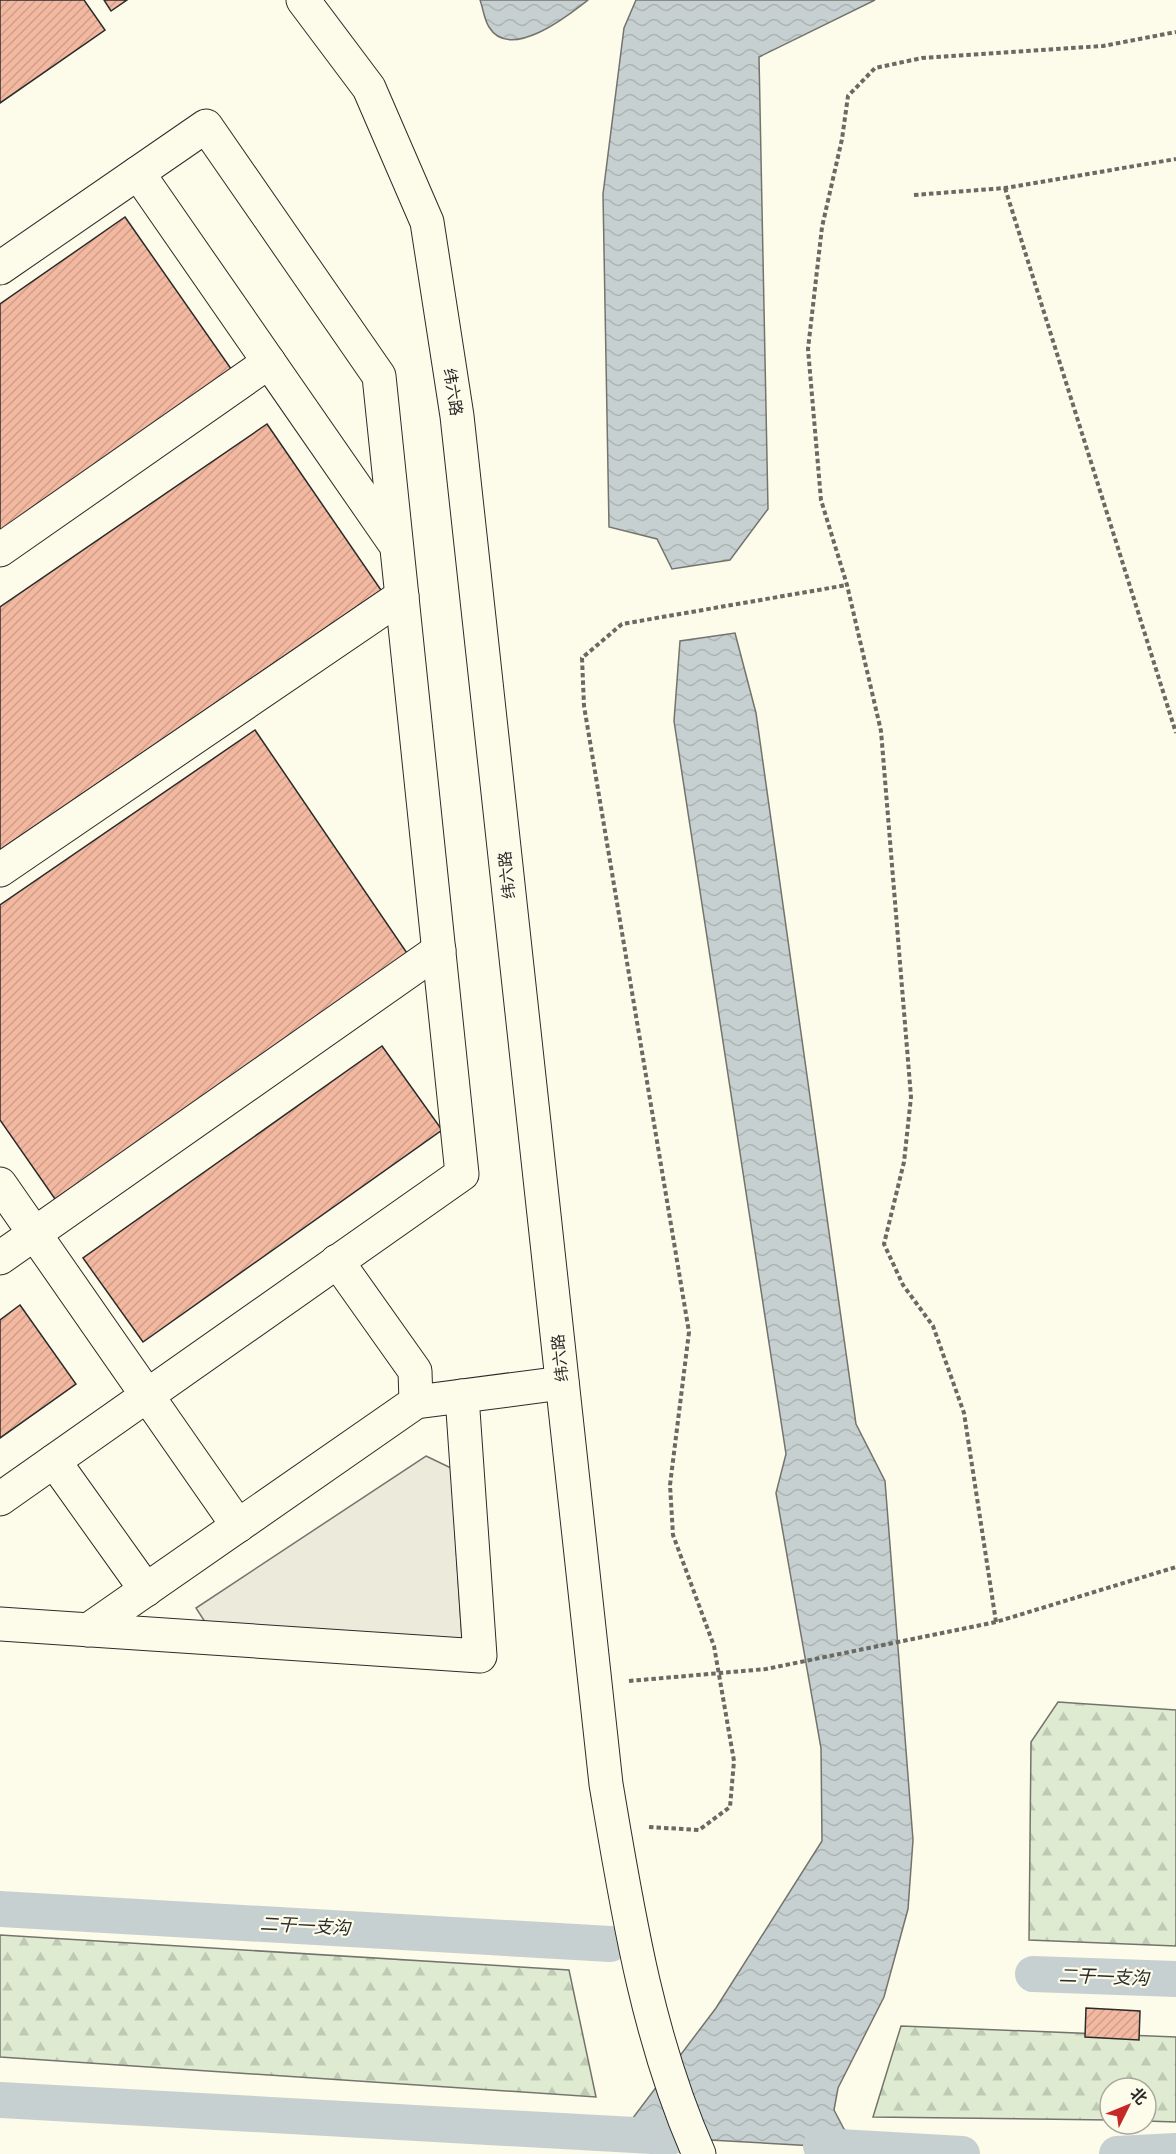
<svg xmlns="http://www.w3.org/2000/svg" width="1176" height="2154" viewBox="0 0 1176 2154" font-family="Montserrat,'Noto Sans SC',sans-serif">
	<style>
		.forest { fill: url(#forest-firs); stroke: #74746e; stroke-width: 1.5 }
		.parking { fill: #eceadb; stroke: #74746e; stroke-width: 1.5 }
		.water { fill: url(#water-waves); stroke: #74746e; stroke-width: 1.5 }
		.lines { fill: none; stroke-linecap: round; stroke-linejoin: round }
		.canal { stroke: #c7d0d0; stroke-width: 36 }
		.building { fill: url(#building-hatch); stroke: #2b2b2b; stroke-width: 1.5 }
		.minor-casing { stroke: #2b2b2b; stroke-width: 35 }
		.path { stroke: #6a6964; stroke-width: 4; stroke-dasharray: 4.5 3; stroke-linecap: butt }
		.minor { stroke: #fdfbea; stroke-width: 33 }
		.labels { text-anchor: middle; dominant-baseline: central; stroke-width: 4.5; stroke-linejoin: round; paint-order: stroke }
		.street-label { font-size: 16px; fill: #2b2b2b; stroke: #fdfbea }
		.water-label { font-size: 18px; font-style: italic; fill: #2b2b2b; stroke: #fdfbea }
	</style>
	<defs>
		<pattern id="forest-firs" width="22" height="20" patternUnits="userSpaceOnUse" patternTransform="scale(1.5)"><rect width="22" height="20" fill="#deebd1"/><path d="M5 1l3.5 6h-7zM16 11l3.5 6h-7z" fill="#bfcab4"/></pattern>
		<pattern id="water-waves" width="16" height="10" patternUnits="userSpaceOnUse" patternTransform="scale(1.5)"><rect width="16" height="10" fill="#c7d0d0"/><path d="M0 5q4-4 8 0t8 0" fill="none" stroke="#abb3b3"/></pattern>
		<pattern id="building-hatch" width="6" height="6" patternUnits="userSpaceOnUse" patternTransform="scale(1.5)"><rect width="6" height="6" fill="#f2b8a0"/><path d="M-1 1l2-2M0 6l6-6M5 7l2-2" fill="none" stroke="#d09e8a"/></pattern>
	</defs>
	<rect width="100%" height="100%" fill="#fdfbea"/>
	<g class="forest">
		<polygon points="1058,1702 1176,1710 1176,1946 1029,1940 1031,1742"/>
		<polygon points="0,1935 569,1970 596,2097 0,2057"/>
		<polygon points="901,2026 1176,2037 1176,2122 1146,2121 1146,2088 1110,2088 1110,2120 873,2117"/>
	</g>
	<polygon class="parking" points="426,1456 451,1468 462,1639 205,1622 196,1608"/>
	<g class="water">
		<path d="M480,0H588C569,15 510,62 489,27C484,19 483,8 480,0Z"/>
		<polygon points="636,0 875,0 759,57 768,509 730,560 672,569 657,539 609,527 603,194 624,28"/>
		<polygon points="735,633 756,713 856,1424 885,1481 913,1840 908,1909 884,1997 838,2088 834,2110 844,2129 869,2149 620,2135 716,2008 822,1841 821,1748 776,1493 786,1454 674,721 680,641"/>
	</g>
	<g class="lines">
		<g class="canal">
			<polyline points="0,1909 610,1944"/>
			<polyline points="1033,1974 1176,1979"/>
			<polyline points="0,2100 670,2137"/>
			<polyline points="821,2146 962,2154"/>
			<polyline points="1117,2154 1176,2151"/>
		</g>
	</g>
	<g class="building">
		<polygon points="0,0 84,0 105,30 0,103"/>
		<polygon points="104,0 127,0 111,11"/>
		<polygon points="125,217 234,373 0,535 0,304"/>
		<polygon points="267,424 381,590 0,850 0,607"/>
		<polygon points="255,730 409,956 55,1199 0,1120 0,905"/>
		<polygon points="382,1046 442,1130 143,1342 83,1258"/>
		<polygon points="20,1305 76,1384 0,1438 0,1320"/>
		<polygon points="1086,2008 1140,2011 1139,2040 1085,2037"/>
	</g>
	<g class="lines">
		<g class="minor-casing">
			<g id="minor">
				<path d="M303,0L369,88L427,222L457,416L606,1784C627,1908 647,2037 699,2154"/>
				<polyline points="138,173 393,541"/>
				<polyline points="0,268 206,126 379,376 462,1174 0,1499"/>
				<polyline points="0,550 269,362"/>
				<polyline points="0,870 402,596"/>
				<polyline points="0,1184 238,1526"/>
				<polyline points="0,1258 439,950"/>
				<polyline points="337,1261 415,1371 416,1402"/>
				<polyline points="54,1461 146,1590"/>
				<polyline points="0,1624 480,1656 462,1396"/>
				<polyline points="88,1630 416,1402 562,1383"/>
			</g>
		</g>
		<g class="path">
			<polyline points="1005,188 1176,733"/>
			<polyline points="914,195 1005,188 1176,159"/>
			<polyline points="996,1622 964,1413 933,1326 903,1285 884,1244 904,1162 911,1097 881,731 847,585 821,500 808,349 822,227 842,139 848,96 875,68 922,58 1103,46 1176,32"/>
			<polyline points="629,1681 766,1669 996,1622 1176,1567"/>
			<polyline points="649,1827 699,1830 730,1807 734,1761 714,1646 673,1535 670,1485 689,1332 584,706 582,658 622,624 847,585"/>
		</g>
		<use href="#minor" class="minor"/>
	</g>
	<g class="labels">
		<g class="street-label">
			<text transform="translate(453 392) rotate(81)">纬六路</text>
			<text transform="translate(507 875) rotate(-96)">纬六路</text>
			<text transform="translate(560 1358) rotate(-96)">纬六路</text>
		</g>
		<g class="water-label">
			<text transform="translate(305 1926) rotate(3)">二干一支沟</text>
			<text transform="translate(1104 1977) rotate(2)">二干一支沟</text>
		</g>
	</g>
	<g transform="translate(1128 2106) rotate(47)"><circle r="28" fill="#fdfbea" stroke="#a9a89e" stroke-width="1.5"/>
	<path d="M0-4.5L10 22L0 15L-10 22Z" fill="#c62828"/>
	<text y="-9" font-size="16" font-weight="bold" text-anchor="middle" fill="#2b2b2b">北</text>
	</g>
</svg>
